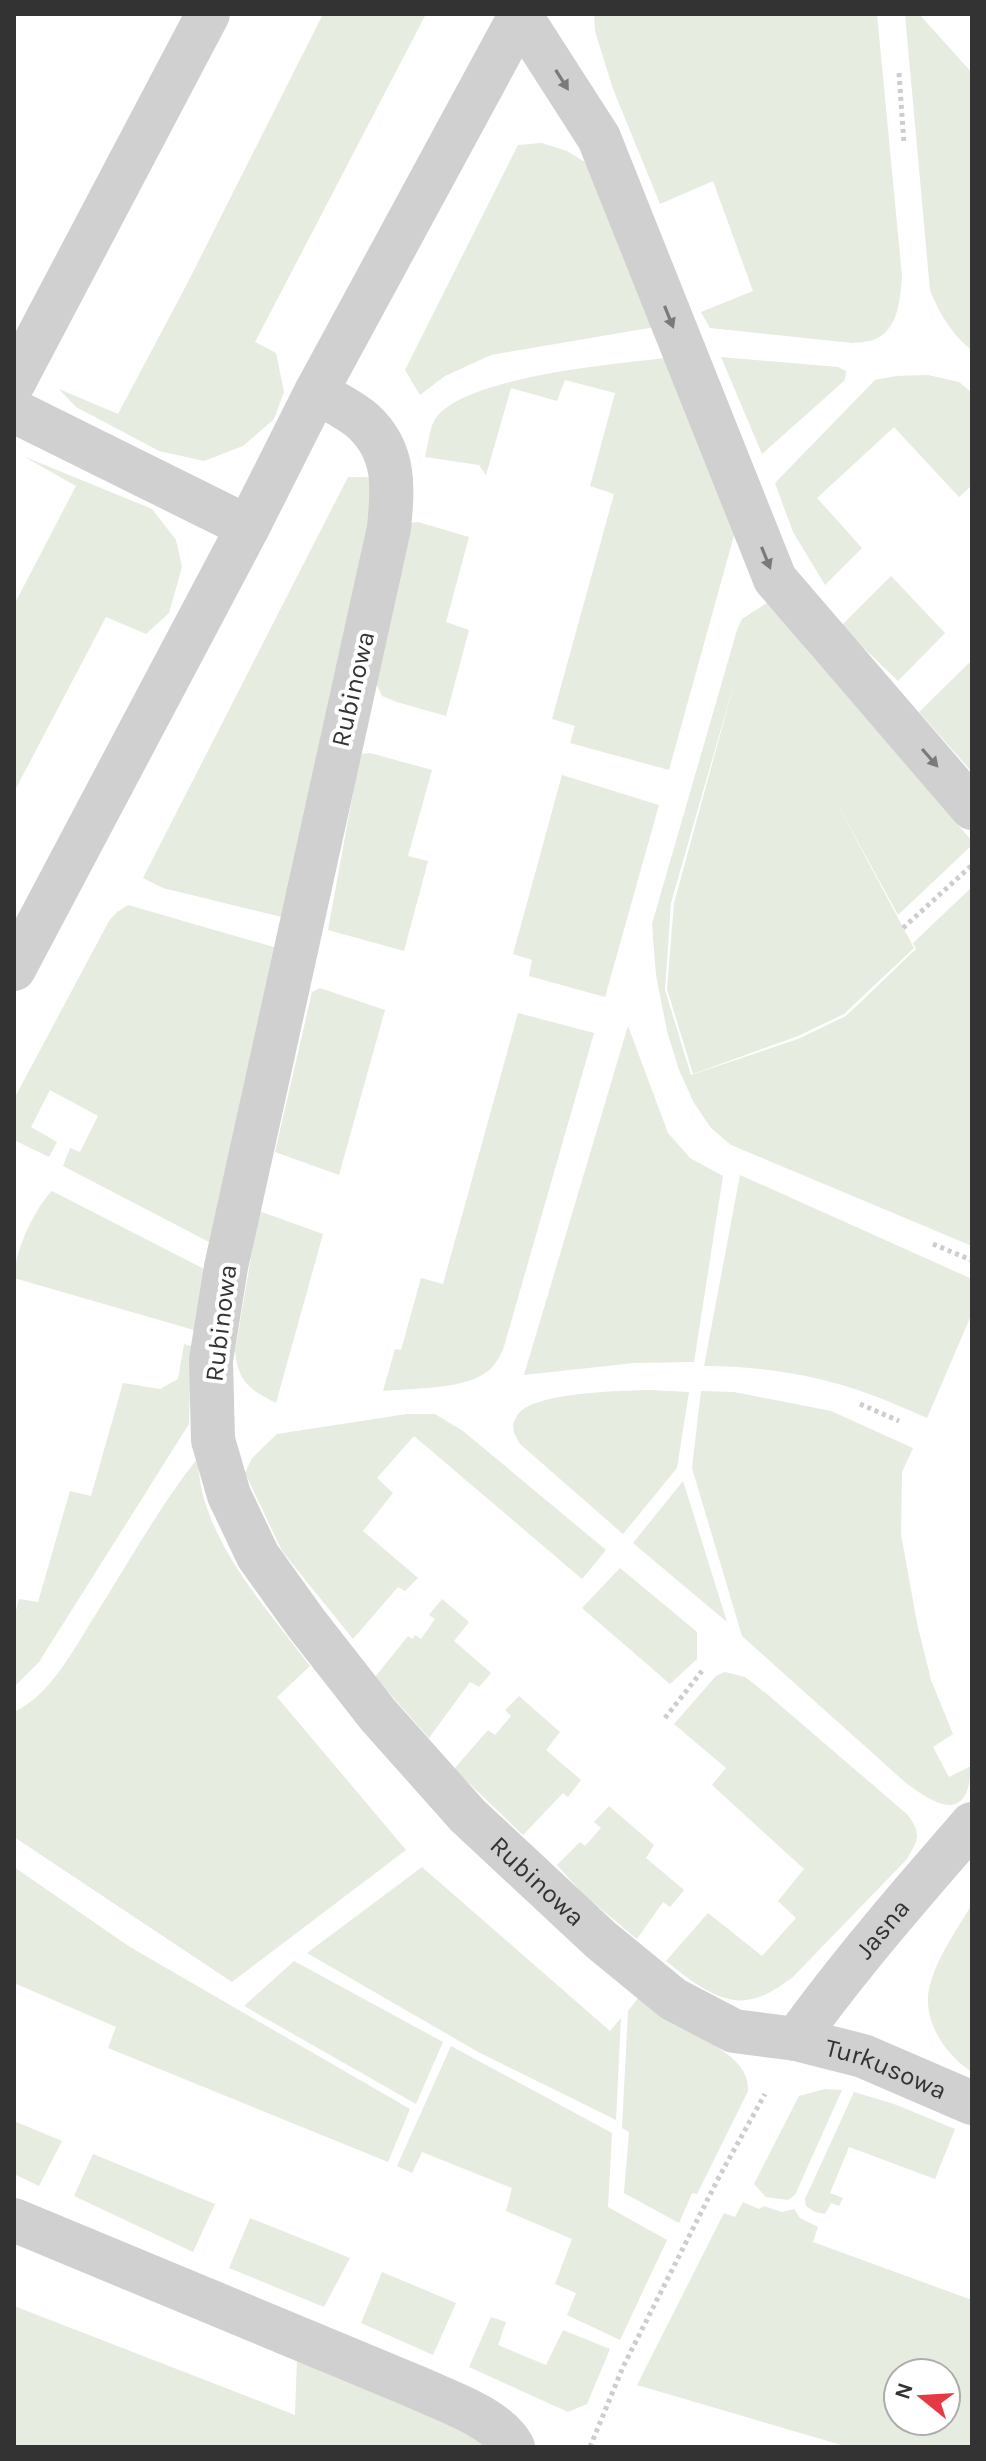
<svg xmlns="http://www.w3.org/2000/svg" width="986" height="2461" viewBox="0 0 986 2461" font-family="Karla,sans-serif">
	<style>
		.green { fill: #e6ecdf; fill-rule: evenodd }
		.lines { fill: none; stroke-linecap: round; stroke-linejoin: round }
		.path { stroke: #cdcdcd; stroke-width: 5; stroke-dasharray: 4 4; stroke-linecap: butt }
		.minor { stroke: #d0d0d0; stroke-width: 44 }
		.oneway { fill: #7a7a7a }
		.labels { text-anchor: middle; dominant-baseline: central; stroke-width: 8; stroke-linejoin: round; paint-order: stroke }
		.street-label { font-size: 26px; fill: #333; stroke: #fff }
	</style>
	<rect width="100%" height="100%" fill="#fff"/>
	<g class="green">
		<polygon points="323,14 426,14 255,342 276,353 284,392 274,419 243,446 204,461 159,451 76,407 59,389 118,414 188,282"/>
		<path d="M594,14H877L902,276C900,298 899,331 873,340C867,342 859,342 852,343L710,328L701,312L753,291L713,181L660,204L613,89L595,31Z"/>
		<path d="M905,14H919L972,73V350C953,337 938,311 930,290Z"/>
		<polygon points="542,143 567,151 588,164 661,326 491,355 445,376 420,395 405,370 518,145"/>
		<path d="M674,357L738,521L669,770L570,743L575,726L552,719L614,494L590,486L615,393L565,380L557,401L511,388L486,475L479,465L425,457C428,446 429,431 434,421C458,376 625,363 674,357Z"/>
		<polygon points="721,357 838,367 846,371 845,380 762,454"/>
		<polygon points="928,375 959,382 972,393 972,485 959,497 894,427 817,498 862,548 825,585 793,532 775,483 875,380 896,376"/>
		<polygon points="23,456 152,509 176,540 182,567 169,613 146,634 106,617 14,792 14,605 76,486"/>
		<polygon points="348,477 367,477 378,486 282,917 163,888 143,878"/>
		<polygon points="418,522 469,537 446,622 469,630 446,716 397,702 382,696 376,683 409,523"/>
		<polygon points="891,576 945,633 898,681 841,626"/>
		<polygon points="773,599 806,649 972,841 972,845 898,915 833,796 914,948 844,1014 798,1036 693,1074 667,989 674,903 737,673 671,903 665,990 691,1075 798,1039 846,1016 916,949 913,943 972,887 972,1246 731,1145 711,1128 694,1103 679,1070 667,1031 656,975 652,924 737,630 742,619"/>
		<polygon points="969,663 972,666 972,772 919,712"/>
		<polygon points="370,753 432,770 408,856 428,861 404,951 328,930 357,771 362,754"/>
		<polygon points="562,775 659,805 605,997 529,976 532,960 513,954"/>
		<polygon points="128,905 277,948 211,1243 63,1166 70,1148 80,1152 98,1116 50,1090 31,1127 57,1142 49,1157 14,1140 14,1099 109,921 117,912"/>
		<polygon points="320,988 385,1010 339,1175 275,1152 312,992"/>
		<path d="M518,1013L594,1033L503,1350C499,1357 495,1366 488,1371C464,1390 413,1388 383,1391L395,1349L401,1350L421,1278L443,1284Z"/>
		<polygon points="628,1026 668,1133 690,1158 723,1176 694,1362 634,1363 524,1375"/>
		<path d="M740,1175L972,1279V1313L927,1418C908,1410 889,1401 869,1394C818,1375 759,1366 704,1366Z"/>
		<path d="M52,1191L206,1270L194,1330L14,1278C14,1253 34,1209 52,1191Z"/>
		<path d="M259,1211L323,1234L276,1403C250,1390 238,1382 235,1351Z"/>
		<polygon points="184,1344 191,1346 189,1424 39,1662 14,1687 14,1618 19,1599 38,1602 70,1491 91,1496 123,1383 160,1389 178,1379"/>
		<path d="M649,1390L689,1392L677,1468L623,1534L520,1444L514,1433L513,1424C515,1420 516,1416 519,1413C538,1392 621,1391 649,1390Z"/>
		<path d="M701,1391L734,1392L831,1411L913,1448L902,1472L901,1534L917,1623L931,1680L953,1734L933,1747L949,1777L971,1766C969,1823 938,1807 906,1783L742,1636L692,1468Z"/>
		<polygon points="407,1414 435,1414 463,1431 606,1550 582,1579 414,1436 377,1478 393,1493 363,1531 418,1578 405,1591 398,1587 353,1639 282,1551 245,1473 252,1458 277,1434"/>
		<path d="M197,1459C199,1471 200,1484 203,1496C222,1561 270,1613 310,1666L277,1697L406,1850L232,1982L14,1837V1712C52,1694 74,1648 96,1614C129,1562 159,1507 197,1459Z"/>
		<polygon points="683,1481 727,1622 633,1543"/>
		<polygon points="620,1568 697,1632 697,1659 670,1684 582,1608"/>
		<polygon points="442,1599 469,1622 454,1641 491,1673 479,1687 470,1682 429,1738 375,1677 408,1636 412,1639 415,1635 421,1639 435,1619 429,1615"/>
		<path d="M725,1672L745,1677L767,1694L908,1815C922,1835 918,1840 907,1859L792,1978C780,1986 767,1996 752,1999C721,2007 689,1979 666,1961L708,1913L762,1956L796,1918L778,1901L804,1869L712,1785L726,1768L674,1724L716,1676Z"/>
		<polygon points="519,1696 560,1732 546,1750 581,1780 568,1797 563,1793 523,1835 454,1769 488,1730 495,1735 511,1716 505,1710"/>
		<polygon points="609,1806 654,1845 646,1858 684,1890 670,1907 663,1902 637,1939 583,1894 557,1865 580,1842 585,1846 601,1828 594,1822"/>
		<polygon points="14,1867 130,1947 410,2109 388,2162 108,2048 116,2027 14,1983 16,1960 14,1958"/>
		<polygon points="422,1867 610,2031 621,2018 616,2120 480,2053 307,1953"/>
		<path d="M972,1904V2072C944,2054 919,2017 931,1981C939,1954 958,1928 972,1904Z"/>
		<polygon points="294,1961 443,2042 416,2104 244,2006"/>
		<path d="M642,1993L731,2057C742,2067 748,2075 748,2091L697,2194L692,2193L679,2223L624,2193L629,2132L622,2128L628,2011Z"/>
		<polygon points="451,2046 612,2133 608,2207 667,2240 620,2340 567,2315 576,2293 555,2284 572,2239 506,2211 512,2188 422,2152 412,2173 397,2166"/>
		<polygon points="825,2089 842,2090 795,2195 788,2200 766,2197 754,2184 799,2096"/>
		<polygon points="854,2092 894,2104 955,2129 935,2179 849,2147 830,2193 843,2198 839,2206 831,2203 825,2214 815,2212 806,2206 805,2199"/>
		<polygon points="14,2121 62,2141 39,2186 14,2174"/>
		<polygon points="93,2154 215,2204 193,2252 74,2196"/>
		<path d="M743,2202L759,2209L764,2206L782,2212L794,2209L800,2218L818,2227L813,2242L972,2300V2447H848L637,2385L724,2213L735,2217ZM898,2373H946V2421H898Z"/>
		<polygon points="250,2218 350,2258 324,2307 229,2268"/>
		<polygon points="382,2272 456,2303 433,2355 361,2323"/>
		<polygon points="14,2306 295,2415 297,2359 465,2429 487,2447 14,2447"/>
		<polygon points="491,2317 506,2322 498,2345 546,2365 563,2330 610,2349 587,2404 568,2412 469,2367"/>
	</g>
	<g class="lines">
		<g class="path">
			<polyline points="899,73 904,144"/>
			<polyline points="903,928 971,866"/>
			<polyline points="933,1244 971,1260"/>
			<polyline points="860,1404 899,1421"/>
			<polyline points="665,1718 702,1671"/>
			<polyline points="590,2447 623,2367 719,2177 765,2094"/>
		</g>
		<g class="minor">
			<polyline points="520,15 599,138 775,579 972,808"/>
			<polyline points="14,382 208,14"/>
			<path id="s1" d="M316,392C331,401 351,410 364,422C396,452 393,488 389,528L226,1267L211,1360L213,1440L229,1495L258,1556L306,1623L378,1715L468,1816L601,1940L673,1999L734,2031L796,2039L863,2056L972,2103"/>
			<polyline points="14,411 248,527"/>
			<polyline points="14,969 248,527 316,392 521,14"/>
			<path id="s2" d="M796,2039C851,1963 911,1894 972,1824"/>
			<path d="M14,2220L416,2387C446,2401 497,2417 513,2447"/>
		</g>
	</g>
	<defs><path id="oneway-solid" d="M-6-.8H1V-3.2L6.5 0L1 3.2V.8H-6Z" transform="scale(2)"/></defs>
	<g class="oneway">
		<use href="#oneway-solid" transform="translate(562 80) rotate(58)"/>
		<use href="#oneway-solid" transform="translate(669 317) rotate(68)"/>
		<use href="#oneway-solid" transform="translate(766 558) rotate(68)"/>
		<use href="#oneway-solid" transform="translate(930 758) rotate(49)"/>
	</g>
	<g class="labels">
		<g class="street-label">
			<text transform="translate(353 689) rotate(-77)">Rubinowa</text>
			<text transform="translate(221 1323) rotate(-83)">Rubinowa</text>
			<text stroke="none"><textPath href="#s1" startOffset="1656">Rubinowa</textPath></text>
			<text stroke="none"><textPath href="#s2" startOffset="140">Jasna</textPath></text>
			<text stroke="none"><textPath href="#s1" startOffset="2062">Turkusowa</textPath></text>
		</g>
	</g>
	<rect width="986" height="2461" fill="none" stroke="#333333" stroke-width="32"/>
	<g transform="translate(922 2397) rotate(288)"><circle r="38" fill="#ffffff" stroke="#adadad" stroke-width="2"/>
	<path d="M0-6L14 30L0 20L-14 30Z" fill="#e63946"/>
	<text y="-12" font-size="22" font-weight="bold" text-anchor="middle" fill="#333333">N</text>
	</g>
</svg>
